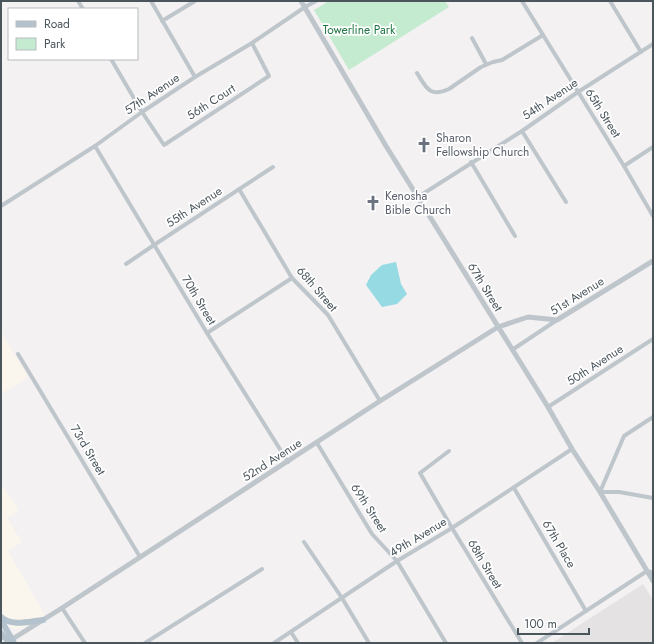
<svg xmlns="http://www.w3.org/2000/svg" width="654" height="644" viewBox="0 0 654 644" font-family="Jost,sans-serif">
	<style>
		.commercial { fill: #fbf6ed }
		.education { fill: #e4e2e2 }
		.green { fill: #c4ebd0 }
		.water { fill: #96dae3 }
		.lines { fill: none; stroke-linecap: round; stroke-linejoin: round }
		.minor { stroke: #bec6cc; stroke-width: 4 }
		.tertiary { stroke: #bec6cc; stroke-width: 5 }
		.primary { stroke: #b3c2cc; stroke-width: 6 }
		.labels { text-anchor: middle; dominant-baseline: central; stroke-width: 3.5; stroke-linejoin: round; paint-order: stroke }
		.park-label { font-size: 12px; fill: #217745; stroke: #fff }
		.street-label { font-size: 12px; fill: #4a555c; stroke: #fff }
		.worship-label { font-size: 12px; fill: #5b616d; stroke: #fff; text-anchor: start }
	</style>
	<rect width="100%" height="100%" fill="#f3f1f1"/>
	<g class="commercial">
		<polygon points="1,332 28,377 1,394"/>
		<polygon points="4,487 19,510 7,518 22,542 8,551 45,615 24,627 18,629 14,629 11,627 7,623 1,612 1,489"/>
	</g>
	<polygon class="education" points="643,584 653,600 653,643 552,643"/>
	<polygon class="green" points="329,1 445,1 449,7 349,70 314,10"/>
	<polygon class="water" points="396,262 401,284 407,294 397,304 382,307 366,285 371,275 382,265"/>
	<g class="lines">
		<g class="minor">
			<polyline points="78,1 83,9"/>
			<polyline points="151,1 195,77"/>
			<polyline points="522,1 624,166 653,216"/>
			<polyline points="610,1 641,52"/>
			<polyline points="162,21 195,1"/>
			<polyline points="472,38 486,64"/>
			<polyline points="111,59 142,112 164,145 269,76 252,43"/>
			<path d="M417,73C426,87 429,98 449,89L481,67L493,62L502,60L543,35"/>
			<polyline points="522,131 566,202"/>
			<polyline points="95,146 207,333 288,462"/>
			<polyline points="471,162 515,236"/>
			<polyline points="624,166 653,147"/>
			<polyline points="239,189 292,278 328,315 380,401"/>
			<polyline points="418,197 522,131 578,92 653,44"/>
			<polyline points="1,206 95,146 142,112 195,77 252,43 305,7 316,1"/>
			<polyline points="126,264 154,245 273,167"/>
			<polyline points="207,333 292,278"/>
			<polyline points="512,350 557,320"/>
			<polyline points="18,354 140,557"/>
			<polyline points="548,407 653,339"/>
			<polyline points="653,417 624,436 600,492 619,492 653,498"/>
			<polyline points="317,443 372,534 397,561 446,643"/>
			<polyline points="449,451 420,473 452,528 522,643"/>
			<polyline points="514,488 586,611"/>
			<polyline points="304,542 342,598 369,643"/>
			<polyline points="62,608 85,643"/>
			<polyline points="291,632 298,643"/>
			<polyline points="145,643 262,569"/>
			<polyline points="274,643 397,561 452,528 572,449"/>
			<polyline points="537,643 647,571 653,573"/>
		</g>
		<g class="tertiary">
			<polyline points="301,1 386,146 548,407 572,449 600,492 653,581"/>
			<polyline points="6,643 62,608 380,401 498,327 528,317 557,320 653,261"/>
		</g>
		<g class="primary">
			<path d="M1,617C12,627 30,621 43,620"/>
			<polyline points="1,620 14,643"/>
			<path d="M1,633C4,638 6,640 12,640"/>
		</g>
	</g>
	<defs>
		<g id="church-bare" transform="scale(1.2)"><path d="M-1.2-6h2.4v3.5h3.3v2.4h-3.3V6h-2.4V-.1h-3.3v-2.4h3.3Z" fill="#6b7280" stroke="#fff" stroke-width="2.5" paint-order="stroke"/></g>
	</defs>
	<g fill-rule="evenodd">
		<use href="#church-bare" x="424" y="145"/>
		<use href="#church-bare" x="373" y="203"/>
	</g>
	<g class="labels">
		<g class="park-label">
			<text x="359" y="30">Towerline Park</text>
		</g>
		<g class="street-label">
			<text transform="translate(152 94) rotate(-34)">57th Avenue</text>
			<text transform="translate(550 99) rotate(-34)">54th Avenue</text>
			<text transform="translate(211 102) rotate(-33)">56th Court</text>
			<text transform="translate(603 113) rotate(58)">65th Street</text>
			<text transform="translate(194 207) rotate(-33)">55th Avenue</text>
			<text transform="translate(485 287) rotate(58)">67th Street</text>
			<text transform="translate(317 289) rotate(49)">68th Street</text>
			<text transform="translate(577 296) rotate(-32)">51st Avenue</text>
			<text transform="translate(199 300) rotate(59)">70th Street</text>
			<text transform="translate(595 365) rotate(-33)">50th Avenue</text>
			<text transform="translate(88 450) rotate(59)">73rd Street</text>
			<text transform="translate(272 460) rotate(-33)">52nd Avenue</text>
			<text transform="translate(369 508) rotate(57)">69th Street</text>
			<text transform="translate(418 537) rotate(-31)">49th Avenue</text>
			<text transform="translate(559 544) rotate(59)">67th Place</text>
			<text transform="translate(485 564) rotate(59)">68th Street</text>
		</g>
		<g class="worship-label">
			<text x="436" y="138">Sharon<tspan x="436" dy="14">Fellowship Church</tspan></text>
			<text x="385" y="196">Kenosha<tspan x="385" dy="14">Bible Church</tspan></text>
		</g>
	</g>
	<rect width="654" height="644" fill="none" stroke="#4a555c" stroke-width="4"/>
	<rect x="8" y="8" width="130" height="52" fill="#ffffff" stroke="#b7bbbe"/>
	<rect x="16" y="21" width="20" height="6" fill="#b3c2cc" stroke="#b7bbbe"/>
	<text x="44" y="28" font-size="12" fill="#4a555c">Road</text>
	<rect x="16" y="38" width="20" height="12" fill="#c4ebd0" stroke="#b7bbbe"/>
	<text x="44" y="48" font-size="12" fill="#4a555c">Park</text>
	<path d="M518 628v6h71v-6" fill="none" stroke="#4a555c" stroke-width="2"/>
	<text x="524" y="628" font-size="12" fill="#4a555c" stroke="#ffffff" stroke-width="3" paint-order="stroke">100 m</text>
</svg>
